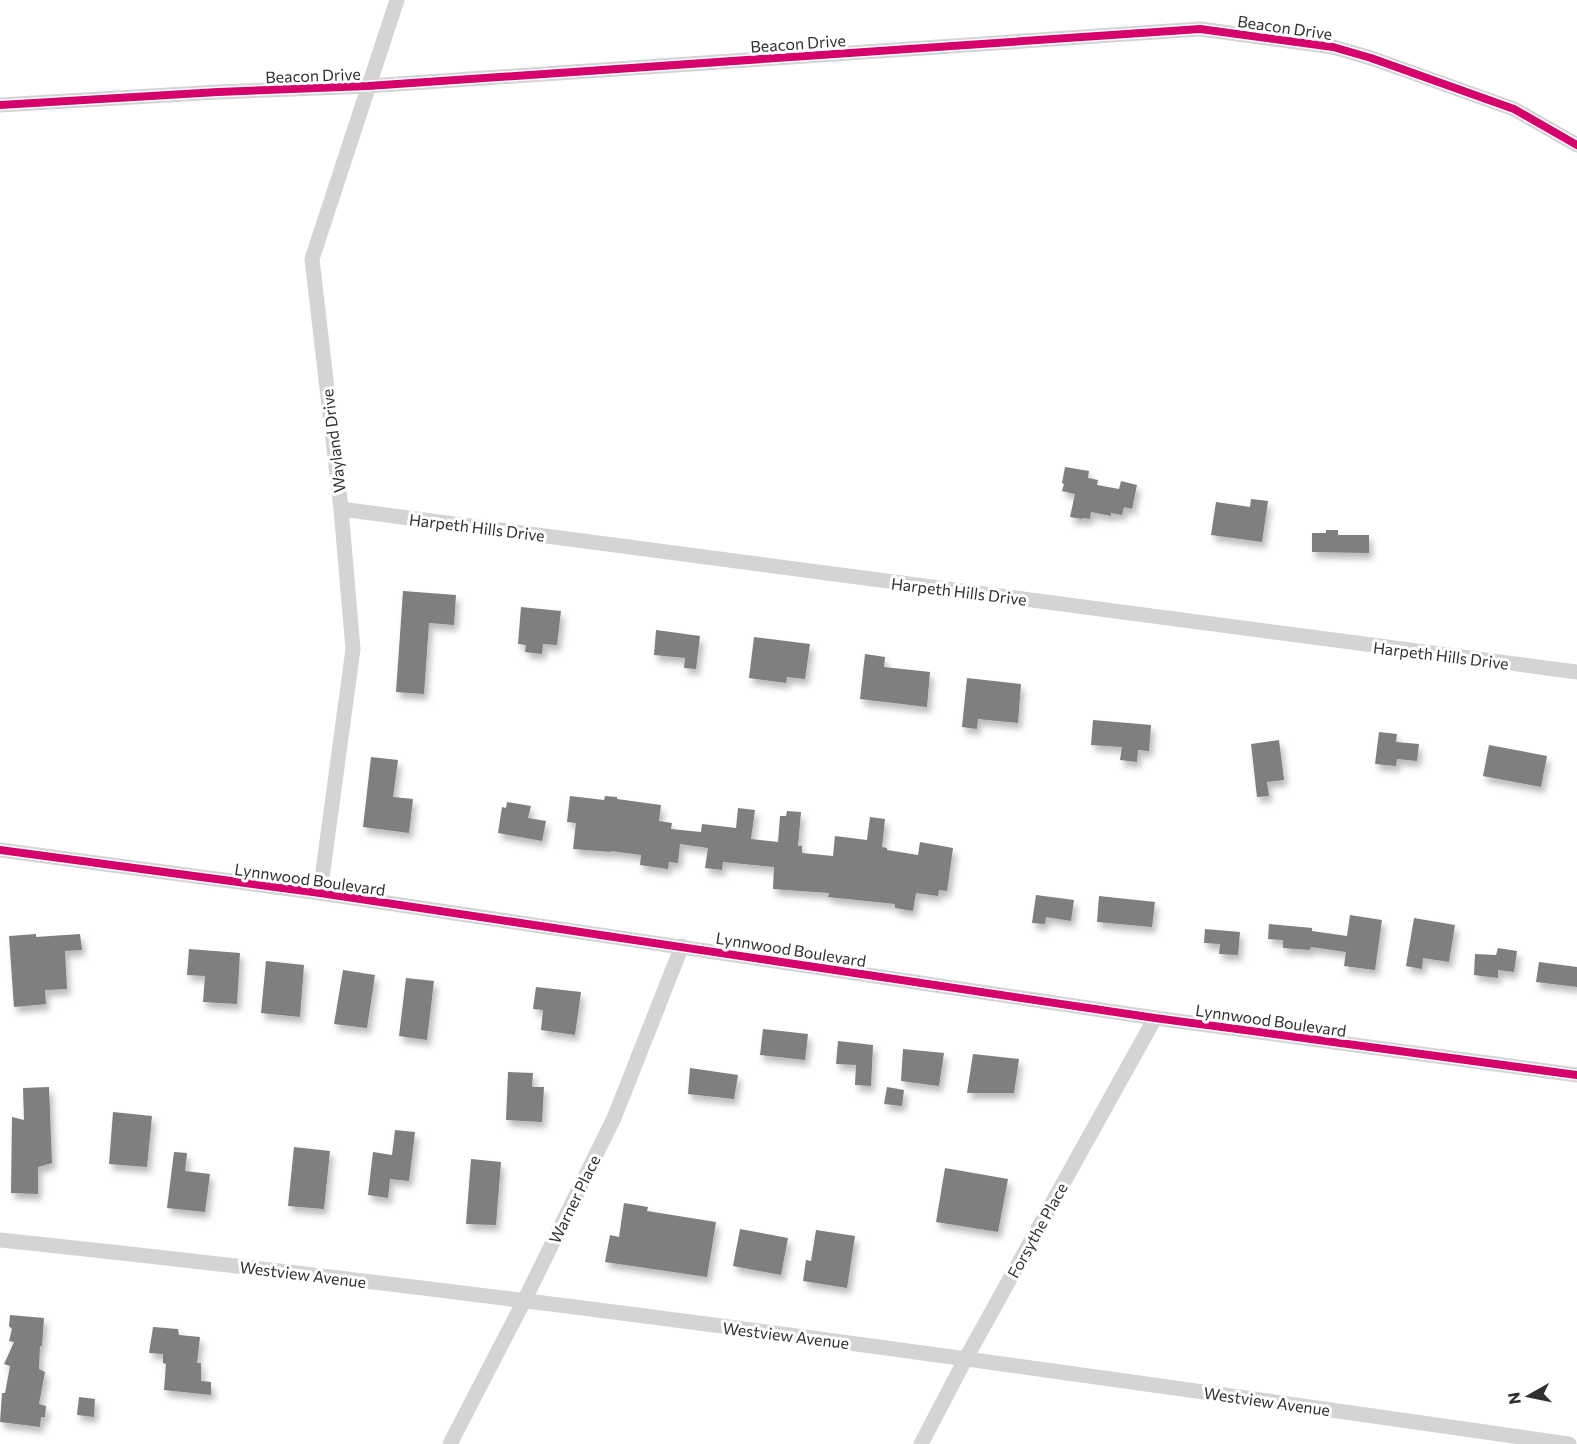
<svg xmlns="http://www.w3.org/2000/svg" width="1577" height="1444" viewBox="0 0 1577 1444" font-family="Commissioner,sans-serif">
	<style>
		.building { fill: #7f7f7f; filter: url(#shadow) }
		.lines { fill: none; stroke-linecap: round; stroke-linejoin: round }
		.street { stroke: #d4d4d4; stroke-width: 15 }
		.cycleway-casing { stroke: #fff; stroke-width: 11 }
		.cycleway { stroke: #d6006c; stroke-width: 8 }
		.labels { text-anchor: middle; dominant-baseline: central; stroke-width: 6; stroke-linejoin: round; paint-order: stroke }
		.street-label { font-size: 16px; fill: #303030; stroke: #fff }
	</style>
	<defs>
		<filter id="shadow"><feDropShadow dx="3.5" dy="6" stdDeviation="3" flood-color="#0004"/></filter>
	</defs>
	<rect width="100%" height="100%" fill="#fff"/>
	<g class="building">
		<polygon points="1065,467 1089,471 1088,478 1098,480 1097,485 1119,489 1121,481 1137,485 1132,509 1124,507 1122,515 1111,513 1111,516 1091,512 1090,519 1083,518 1082,519 1070,517 1075,494 1062,491 1064,484 1062,483"/>
		<polygon points="1251,499 1268,501 1262,542 1211,535 1216,502 1250,507"/>
		<polygon points="1326,530 1338,530 1338,535 1369,535 1369,553 1312,552 1312,533 1326,533"/>
		<polygon points="403,591 456,595 454,625 429,623 424,694 396,692"/>
		<polygon points="521,607 561,611 557,645 543,644 542,654 525,652 526,645 518,644"/>
		<polygon points="656,630 700,636 696,669 684,668 685,658 654,655"/>
		<polygon points="754,637 810,644 805,679 787,677 786,683 749,678"/>
		<polygon points="865,654 885,657 884,667 930,672 927,707 860,699"/>
		<polygon points="967,678 1021,684 1018,723 978,719 977,729 962,727"/>
		<polygon points="1093,720 1151,725 1149,751 1138,750 1137,762 1120,760 1122,747 1091,745"/>
		<polygon points="1379,732 1397,734 1396,742 1419,744 1417,761 1397,759 1396,766 1375,764"/>
		<polygon points="1279,740 1284,780 1267,782 1269,796 1257,797 1251,744"/>
		<polygon points="1489,745 1547,756 1541,787 1483,776"/>
		<polygon points="371,757 398,760 393,797 413,799 409,833 363,827"/>
		<polygon points="570,796 604,800 605,796 617,797 617,799 661,805 659,821 672,823 671,829 701,832 702,824 736,828 738,808 755,810 751,839 778,842 780,816 786,816 787,811 801,812 798,846 802,846 802,853 833,856 835,836 867,840 870,817 885,819 882,847 887,848 887,850 918,855 920,842 953,848 947,891 939,890 938,896 916,893 913,911 895,908 895,904 828,897 829,893 773,889 774,867 723,862 722,870 705,868 708,848 680,844 678,863 669,862 668,869 640,865 641,855 611,851 611,852 573,849 576,823 567,822"/>
		<polygon points="507,802 531,806 528,818 546,821 542,841 498,833 502,807 506,808"/>
		<polygon points="1036,895 1074,900 1071,921 1046,917 1045,924 1032,923"/>
		<polygon points="1099,896 1155,902 1152,927 1097,922"/>
		<polygon points="1350,915 1382,920 1375,970 1344,966 1346,952 1311,947 1310,950 1283,948 1283,940 1268,939 1269,924 1312,928 1312,931 1347,936"/>
		<polygon points="1414,918 1455,925 1449,962 1423,958 1422,969 1406,966"/>
		<polygon points="1205,929 1240,932 1238,955 1219,954 1220,944 1204,943"/>
		<polygon points="36,934 36,937 80,934 82,950 65,951 67,989 45,990 46,1004 14,1007 9,936"/>
		<polygon points="1498,948 1517,951 1514,972 1498,970 1498,978 1474,975 1475,954 1496,955"/>
		<polygon points="189,949 240,953 237,1004 203,1002 205,976 187,975"/>
		<polygon points="266,961 304,965 300,1017 261,1013"/>
		<polygon points="1539,962 1577,967 1577,987 1536,982"/>
		<polygon points="343,970 375,975 367,1028 334,1024"/>
		<polygon points="406,978 434,981 427,1040 399,1036"/>
		<polygon points="536,987 581,992 575,1035 541,1030 543,1010 533,1009"/>
		<polygon points="763,1029 808,1034 805,1060 760,1055"/>
		<polygon points="838,1041 873,1045 871,1086 855,1085 856,1065 836,1064"/>
		<polygon points="903,1049 944,1053 939,1086 901,1081"/>
		<polygon points="973,1054 1019,1059 1014,1093 967,1093"/>
		<polygon points="690,1068 738,1075 734,1099 688,1094"/>
		<polygon points="508,1072 533,1073 532,1087 544,1087 542,1122 506,1120"/>
		<polygon points="49,1087 52,1163 38,1167 38,1194 11,1193 12,1117 24,1120 23,1088"/>
		<polygon points="887,1087 904,1090 902,1106 884,1104"/>
		<polygon points="113,1112 152,1116 147,1167 109,1164"/>
		<polygon points="395,1130 415,1132 409,1181 390,1179 388,1198 368,1195 373,1152 392,1155"/>
		<polygon points="294,1147 330,1151 324,1209 288,1206"/>
		<polygon points="174,1152 187,1153 185,1171 210,1174 205,1212 167,1208"/>
		<polygon points="471,1159 501,1162 496,1225 466,1224"/>
		<polygon points="945,1168 1008,1179 998,1232 936,1222"/>
		<polygon points="624,1203 648,1207 647,1211 716,1222 707,1277 605,1262 610,1235 619,1237"/>
		<polygon points="740,1229 788,1238 781,1275 733,1266"/>
		<polygon points="816,1230 855,1236 847,1288 803,1281 806,1260 811,1261"/>
		<polygon points="10,1315 44,1318 42,1346 40,1346 39,1369 45,1372 39,1404 46,1406 45,1417 41,1417 40,1427 0,1422 2,1393 5,1393 10,1366 4,1364 14,1342 9,1341 12,1329 9,1326"/>
		<polygon points="153,1327 178,1329 179,1335 200,1337 197,1363 201,1363 201,1381 211,1382 211,1395 164,1390 166,1364 163,1363 163,1354 149,1353"/>
		<polygon points="79,1397 95,1399 94,1417 77,1415"/>
	</g>
	<g class="lines">
		<g class="street">
			<polyline points="0,105 218,92 368,86 1200,29 1333,47 1371,58 1514,109 1577,145"/>
			<polyline points="341,509 1577,672"/>
			<polyline points="0,850 320,893 1155,1018 1577,1075"/>
			<polyline points="320,893 353,649 341,509 312,259 397,0"/>
			<path d="M0,1240C525,1295 1047,1369 1569,1444"/>
			<polyline points="450,1444 524,1301 614,1118 682,946"/>
			<polyline points="921,1444 966,1358 1155,1018"/>
		</g>
		<g class="cycleway-casing">
			<g id="cycleway">
				<polyline points="0,105 218,92 368,86 1200,29 1333,47 1371,58 1514,109 1577,145"/>
				<polyline points="0,850 320,893 1155,1018 1577,1075"/>
			</g>
		</g>
		<use href="#cycleway" class="cycleway"/>
	</g>
	<g class="labels">
		<g class="street-label">
			<text transform="translate(1285 27) rotate(8)">Beacon Drive</text>
			<text transform="translate(798 43) rotate(-4)">Beacon Drive</text>
			<text transform="translate(313 75) rotate(-2)">Beacon Drive</text>
			<text transform="translate(333 441) rotate(-97)">Wayland Drive</text>
			<text transform="translate(477 527) rotate(7)">Harpeth Hills Drive</text>
			<text transform="translate(959 591) rotate(7)">Harpeth Hills Drive</text>
			<text transform="translate(1441 655) rotate(7)">Harpeth Hills Drive</text>
			<text transform="translate(310 879) rotate(8)">Lynnwood Boulevard</text>
			<text transform="translate(791 949) rotate(9)">Lynnwood Boulevard</text>
			<text transform="translate(1271 1020) rotate(8)">Lynnwood Boulevard</text>
			<text transform="translate(574 1199) rotate(-64)">Warner Place</text>
			<text transform="translate(1037 1230) rotate(-61)">Forsythe Place</text>
			<text transform="translate(303 1274) rotate(7)">Westview Avenue</text>
			<text transform="translate(786 1335) rotate(7)">Westview Avenue</text>
			<text transform="translate(1267 1401) rotate(8)">Westview Avenue</text>
		</g>
	</g>
	<g transform="translate(1529 1396) rotate(261)" stroke="#ffffff" stroke-width="4.5" paint-order="stroke">
	<path d="M0-4.5L10 22L0 15L-10 22Z" fill="#303030"/>
	<text y="-9" font-size="16" font-weight="bold" text-anchor="middle" fill="#303030">N</text>
	</g>
</svg>
